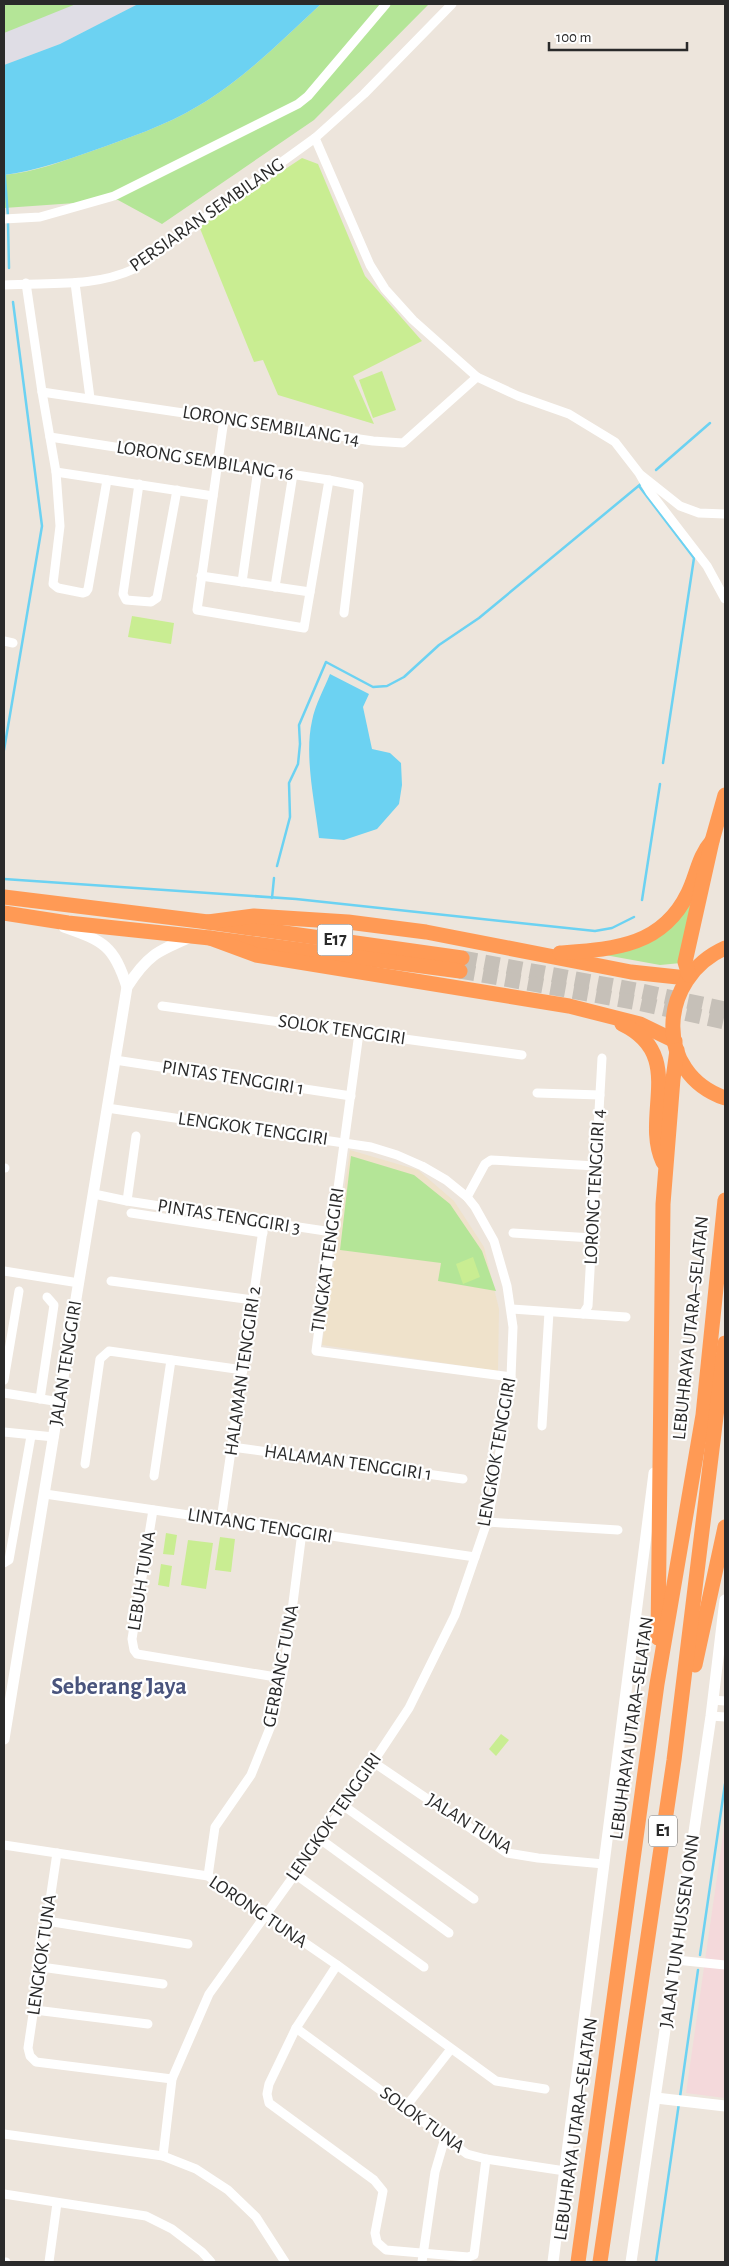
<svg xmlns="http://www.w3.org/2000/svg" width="729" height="2266" viewBox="0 0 729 2266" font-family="'Alegreya Sans',sans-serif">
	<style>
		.industrial { fill: #dfdde5 }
		.education { fill: #efe2cb }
		.medical { fill: #f4d9db }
		.green { fill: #b4e597 }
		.pitch { fill: #c9ed92 }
		.water { fill: #6cd2f2 }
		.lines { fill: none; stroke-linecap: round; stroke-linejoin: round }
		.stream { stroke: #6cd2f2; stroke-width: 2.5 }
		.highway-tunnel { stroke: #c6c0b8; stroke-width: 15; stroke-dasharray: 15 8; stroke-linecap: butt }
		.street { stroke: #fff; stroke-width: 9 }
		.secondary { stroke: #fff; stroke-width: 11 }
		.highway { stroke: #ff9a55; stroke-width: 15 }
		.labels { text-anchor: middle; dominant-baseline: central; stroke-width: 4.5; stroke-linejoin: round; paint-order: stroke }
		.shield { fill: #fff; stroke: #6a6a6a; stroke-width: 1 }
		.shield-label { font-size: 18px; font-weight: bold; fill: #2a2a2a }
		.street-label { font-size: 19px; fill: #2a2a2a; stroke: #fff }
		.district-label { font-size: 24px; font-weight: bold; fill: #49547d; stroke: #fff }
	</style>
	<rect width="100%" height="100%" fill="#ede5dc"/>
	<polygon class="industrial" points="4,4 138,4 60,44 4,65"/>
	<polygon class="education" points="350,1150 418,1170 454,1201 484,1247 499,1309 498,1371 322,1345"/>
	<polygon class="medical" points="725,1821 725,2098 686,2093"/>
	<g class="green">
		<polygon points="4,4 76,4 4,33"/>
		<path d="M321,4H429L314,120L162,224L118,200L4,208V175C35,172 63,161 92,151C128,138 165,126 198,106C244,79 282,40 321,4Z"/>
		<polygon points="700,883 681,963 660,965 594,953 624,951"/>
		<polygon points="351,1156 414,1175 450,1204 482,1251 496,1291 438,1281 441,1263 340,1250"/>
	</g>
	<g class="pitch">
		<polygon points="302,158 318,164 365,276 422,341 353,376 374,424 278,395 263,360 254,362 199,226"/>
		<polygon points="382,371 396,410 373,418 359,380"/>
		<polygon points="132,616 174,623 171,644 128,637"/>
		<polygon points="473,1257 480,1277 463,1284 456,1264"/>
		<polygon points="166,1533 177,1535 174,1555 163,1554"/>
		<polygon points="220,1537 235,1539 231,1572 215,1570"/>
		<polygon points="188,1540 213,1543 206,1589 181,1585"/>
		<polygon points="161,1564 172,1566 169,1587 158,1585"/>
		<polygon points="501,1734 509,1740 496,1756 489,1749"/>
	</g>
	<g class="water">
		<path d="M138,4H321C282,40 244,79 198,106C165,126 128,138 92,151C63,161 35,171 4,175V65L60,44Z"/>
		<path d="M330,674L369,694L363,707L372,749L390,753L401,763L402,785L399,804L377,829L344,840L319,838C315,803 304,756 312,721C315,705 324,689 330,674Z"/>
	</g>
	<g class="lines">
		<g class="stream">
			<polyline points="4,166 8,216"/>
			<polyline points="8,222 9,268"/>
			<polyline points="656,470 710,423"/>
			<polyline points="639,486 694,558 663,763"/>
			<polyline points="4,750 42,526 13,302"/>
			<polyline points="277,866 290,817 289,783 298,764 300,744 299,725 326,662 373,687 387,686 404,677 439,645 479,618 642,483"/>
			<polyline points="4,879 296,899 595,931 612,928 634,917"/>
			<polyline points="272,898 274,878"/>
			<polyline points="642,900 660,784"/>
			<polyline points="700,1955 725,1784"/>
			<polyline points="680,2097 698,1970"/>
			<polyline points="656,2262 679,2103"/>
		</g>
		<g class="highway-tunnel">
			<polyline points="462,958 641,991 725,1009"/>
			<polyline points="460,971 638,1003 725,1022"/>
		</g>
		<g class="street">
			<polyline points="315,138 370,265 385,289 413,320 477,377 518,396 569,414 615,442 639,473 650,492 707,566 725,599"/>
			<polyline points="4,219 40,217 114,196 298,104 308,96 386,4"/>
			<polyline points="26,283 42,392 56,472 60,526 53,584 58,588 83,593 86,592 88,589 107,480"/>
			<polyline points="75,283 90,398"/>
			<path d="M4,285C48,282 93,288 134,269L315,138L364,94L452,4"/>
			<polyline points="42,392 373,441 403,443 477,377"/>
			<polyline points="224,419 197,610 304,628 329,480"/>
			<polyline points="50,437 329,480 359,486 344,613"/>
			<polyline points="56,472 213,496"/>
			<polyline points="641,475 680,506 699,513 725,514"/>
			<polyline points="139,484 123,594 126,600 151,602 157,598 177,490"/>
			<polyline points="201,576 310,592"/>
			<polyline points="242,582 258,469"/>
			<polyline points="275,587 293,474"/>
			<polyline points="4,641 13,643"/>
			<polyline points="162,1006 522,1055"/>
			<polyline points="359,1033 316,1351 511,1377"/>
			<polyline points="115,1060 351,1096"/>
			<polyline points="537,1093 600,1095"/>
			<polyline points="107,1108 371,1147 397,1155 422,1166 446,1180 467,1197 475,1207 494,1241 507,1286 513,1327 511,1377 495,1484 487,1522 455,1615 409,1708 344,1806 209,1994 172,2079 163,2156"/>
			<polyline points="4,1168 5,1168"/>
			<polyline points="94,1194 127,1201 332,1232"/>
			<polyline points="467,1197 485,1164 491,1160 596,1166"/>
			<polyline points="127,1201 136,1136"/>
			<polyline points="131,1213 263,1233"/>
			<polyline points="513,1233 592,1238"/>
			<polyline points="4,1271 79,1283"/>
			<polyline points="111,1281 253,1300"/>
			<polyline points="512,1309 626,1317"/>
			<polyline points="583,1314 588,1306 602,1058"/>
			<polyline points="4,1380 19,1291"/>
			<polyline points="4,1393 60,1402"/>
			<polyline points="40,1399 54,1305 47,1297"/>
			<polyline points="542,1426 549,1312"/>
			<polyline points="4,1432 54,1437"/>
			<polyline points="232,1447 463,1479"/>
			<polyline points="85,1464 100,1359 109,1351 243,1370"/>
			<polyline points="154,1476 171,1360"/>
			<polyline points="45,1494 475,1557"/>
			<polyline points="153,1510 132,1639 134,1650 137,1654 282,1678"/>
			<polyline points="221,1520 264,1223"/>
			<polyline points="487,1522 618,1530"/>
			<polyline points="4,1563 9,1560 31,1436"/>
			<polyline points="713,1700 725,1701"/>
			<polyline points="711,1716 725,1717"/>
			<polyline points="373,1762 507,1853 538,1858 604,1864"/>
			<polyline points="344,1806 474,1899"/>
			<polyline points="320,1839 449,1933"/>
			<polyline points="4,1845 208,1876 337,1965 496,2081 545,2089"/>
			<polyline points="57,1853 28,2048 30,2056 36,2062 172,2079"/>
			<polyline points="295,1874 424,1967"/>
			<polyline points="208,1876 215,1827 251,1775 272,1723 286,1658 302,1532"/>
			<polyline points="47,1921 188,1944"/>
			<polyline points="676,1960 725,1965"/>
			<polyline points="337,1965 296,2028 269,2084 267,2094 269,2103 374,2180 383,2191 375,2233 377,2242 386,2250 468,2257 474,2255 486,2159"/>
			<polyline points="41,1967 163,1984"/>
			<polyline points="35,2010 148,2024"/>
			<polyline points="296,2028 467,2154 486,2159 565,2171"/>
			<polyline points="404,2109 451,2049"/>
			<polyline points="4,2134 163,2156 196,2169 228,2190 256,2217 285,2262"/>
			<polyline points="4,2194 146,2216 172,2229 202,2252 211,2262"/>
			<polyline points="4,2262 6,2262"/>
			<polyline points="49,2262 57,2203"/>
			<polyline points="422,2262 435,2172 445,2138"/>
		</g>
		<g class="secondary">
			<path d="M64,927C104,941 114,946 127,987"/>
			<path d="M4,1739L127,987C148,954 158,951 193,936"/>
			<polyline points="656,2098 725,2106"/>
			<polyline points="553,2262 654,1473"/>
			<polyline points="631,2262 711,1716 725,1600"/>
		</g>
		<g class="highway">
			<polyline points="4,897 208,922 462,958"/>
			<polyline points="4,913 68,923 210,938 460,971"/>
			<polyline points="208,922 254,916 348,922 426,932 631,972 687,978"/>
			<polyline points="210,938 256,955 569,1006 640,1024 675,1041"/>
			<path d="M725,948C658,978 653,1073 725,1098"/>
			<path d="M560,953C613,949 662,947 688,893C697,875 698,857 712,841"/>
			<polyline points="689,975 685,962 712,841 725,795"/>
			<path d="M622,1024C687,1055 641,1115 663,1162"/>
			<polyline points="658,1638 663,1204 673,1079 677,1050"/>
			<polyline points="695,1665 725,1527"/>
			<polyline points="578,2262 657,1684 703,1415 725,1200"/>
			<polyline points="600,2262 674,1760 725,1343"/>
		</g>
	</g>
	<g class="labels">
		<g class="shield">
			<rect x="317.5" y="924.5" width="35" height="31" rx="4"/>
			<rect x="649" y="1815.5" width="28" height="31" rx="4"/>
		</g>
		<g class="shield-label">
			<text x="335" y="940">E17</text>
			<text x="663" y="1831">E1</text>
		</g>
		<g class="street-label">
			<text transform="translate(207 215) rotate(-35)">PERSIARAN SEMBILANG</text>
			<text transform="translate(271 426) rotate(9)">LORONG SEMBILANG 14</text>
			<text transform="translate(205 461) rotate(9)">LORONG SEMBILANG 16</text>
			<text transform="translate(342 1030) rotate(8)">SOLOK TENGGIRI</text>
			<text transform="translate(233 1078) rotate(9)">PINTAS TENGGIRI 1</text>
			<text transform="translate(253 1129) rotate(8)">LENGKOK TENGGIRI</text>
			<text transform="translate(595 1187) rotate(-87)">LORONG TENGGIRI 4</text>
			<text transform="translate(229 1217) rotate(9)">PINTAS TENGGIRI 3</text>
			<text transform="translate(328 1260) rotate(-82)">TINGKAT TENGGIRI</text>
			<text transform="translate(691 1328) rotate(-84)">LEBUHRAYA UTARA–SELATAN</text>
			<text transform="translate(66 1363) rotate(-81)">JALAN TENGGIRI</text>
			<text transform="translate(243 1371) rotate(-82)">HALAMAN TENGGIRI 2</text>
			<text transform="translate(497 1452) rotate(-80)">LENGKOK TENGGIRI</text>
			<text transform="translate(348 1463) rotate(8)">HALAMAN TENGGIRI 1</text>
			<text transform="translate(260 1526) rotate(9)">LINTANG TENGGIRI</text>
			<text transform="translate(142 1581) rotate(-81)">LEBUH TUNA</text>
			<text transform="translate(281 1666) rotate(-79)">GERBANG TUNA</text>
			<text transform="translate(632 1728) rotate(-82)">LEBUHRAYA UTARA–SELATAN</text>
			<text transform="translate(334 1817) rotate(-55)">LENGKOK TENGGIRI</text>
			<text transform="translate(469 1824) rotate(32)">JALAN TUNA</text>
			<text transform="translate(258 1912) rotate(34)">LORONG TUNA</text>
			<text transform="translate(680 1931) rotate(-82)">JALAN TUN HUSSEN ONN</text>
			<text transform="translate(42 1955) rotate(-82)">LENGKOK TUNA</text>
			<text transform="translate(422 2120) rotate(36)">SOLOK TUNA</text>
			<text transform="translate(576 2129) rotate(-82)">LEBUHRAYA UTARA–SELATAN</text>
		</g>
		<g class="district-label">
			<text x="119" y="1687">Seberang Jaya</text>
		</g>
	</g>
	<rect width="729" height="2266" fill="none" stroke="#2a2a2a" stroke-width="10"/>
	<path d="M549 42v8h138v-8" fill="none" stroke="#2a2a2a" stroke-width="2.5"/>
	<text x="556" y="42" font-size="15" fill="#2a2a2a" stroke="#ffffff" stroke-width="4" paint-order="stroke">100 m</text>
</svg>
